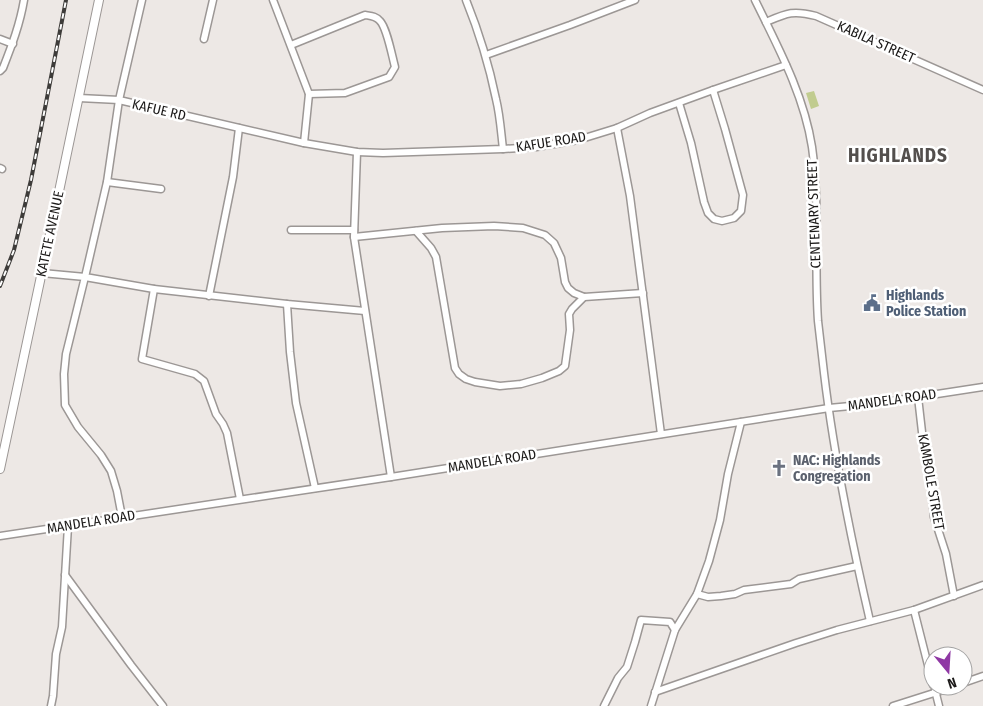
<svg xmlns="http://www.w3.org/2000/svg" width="983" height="706" viewBox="0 0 983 706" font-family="'Fira Sans Condensed',sans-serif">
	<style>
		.green { fill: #c1cc8f }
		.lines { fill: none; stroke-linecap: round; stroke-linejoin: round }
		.minor-casing { stroke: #9c9795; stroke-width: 9 }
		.tertiary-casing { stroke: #9c9795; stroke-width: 10 }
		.minor { stroke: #fff; stroke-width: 6 }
		.tertiary { stroke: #fff; stroke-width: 8 }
		.rail-casing { stroke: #3e3c3a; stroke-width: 4 }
		.rail { stroke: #fff; stroke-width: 2; stroke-dasharray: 5.5; stroke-linecap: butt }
		.labels { text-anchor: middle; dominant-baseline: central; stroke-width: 5; stroke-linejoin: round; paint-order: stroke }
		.street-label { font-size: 14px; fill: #1b1918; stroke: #fff }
		.service-label { font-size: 14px; font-weight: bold; fill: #4e5e75; stroke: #fff; text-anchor: start }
		.worship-label { font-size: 14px; font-weight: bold; fill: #5b616d; stroke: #fff; text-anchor: start }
		.district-label { font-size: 19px; font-weight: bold; letter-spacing: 1px; fill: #534f4d; stroke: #fff }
	</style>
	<rect width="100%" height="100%" fill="#ede8e5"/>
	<polygon class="green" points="814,91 819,106 811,109 806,93"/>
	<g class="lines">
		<g class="minor-casing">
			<g id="minor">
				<polyline points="142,0 119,100 107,182 85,277 154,289 287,304 365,311"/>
				<polyline points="273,0 309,94 304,143"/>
				<path d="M466,0C479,32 489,65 496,99C500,115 501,132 503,149"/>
				<path d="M755,0C778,47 804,95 812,147C820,204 814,263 818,321C820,338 822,356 824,373C834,457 851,539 870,621"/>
				<path d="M766,22C787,13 793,10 816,16L983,90"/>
				<polyline points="0,39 13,44"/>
				<polyline points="204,39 213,0"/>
				<path d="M291,45L365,15C371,16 376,16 380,21C387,28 392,56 395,67L389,77L345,93L309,94"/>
				<polyline points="486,55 570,25 635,0"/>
				<path d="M0,71L3,68C12,45 20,24 24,0"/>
				<polyline points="79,98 119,100 304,143 357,152 383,153 503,149 536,147 578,140 617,128 650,113 713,90 786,65"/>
				<polyline points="679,103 691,143 704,202 708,213 714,219 722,221 734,218 741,211 743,195 725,129 713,90"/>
				<polyline points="617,128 630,196 661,434"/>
				<polyline points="357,152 354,237 391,477"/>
				<polyline points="0,168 2,169"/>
				<polyline points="107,182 161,189"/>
				<polyline points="291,230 354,230"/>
				<polyline points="416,231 431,248 436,257 455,368 459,374 466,379 475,382 500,386 521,384 542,378 559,371 565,366 570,330 569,314 572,309 584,297 643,293"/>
				<polyline points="354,237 442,228 494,226 523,228 545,235 554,243 561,258 565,282 568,288 574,293 584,297"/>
				<polyline points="42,273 85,277 66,354 64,374 65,405 78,427 101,455 111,471 117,491 122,517"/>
				<polyline points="154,289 142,359 195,374 204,381 216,414 223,424 227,433 240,499"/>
				<polyline points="209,296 233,177 239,128"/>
				<polyline points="287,304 290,352 296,403 315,488"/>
				<polyline points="918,397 922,432 931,482 934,517 946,554 954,596"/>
				<polyline points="0,536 391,477 829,408 872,404 983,387"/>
				<polyline points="65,575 131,665 163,706"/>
				<polyline points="697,594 708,597 721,596 735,594 744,590 791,584 799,579 857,566"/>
				<polyline points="914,610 933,685"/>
				<polyline points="963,683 983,676"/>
				<polyline points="935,690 939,706"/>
				<polyline points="655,692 796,643 837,630 914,610 983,585"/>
				<polyline points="51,706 53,696 56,654 62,627 68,526"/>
				<polyline points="604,706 618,678 627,667 635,642 641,620 670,622 675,630"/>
				<polyline points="651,706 675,630 697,594 709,561 720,520 728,474 741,422"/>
				<polyline points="893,706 956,686"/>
			</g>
		</g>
		<g class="tertiary-casing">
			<polyline id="tertiary" points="0,469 57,201 99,0"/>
		</g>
		<use href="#minor" class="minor"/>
		<use href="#tertiary" class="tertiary"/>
		<g class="rail-casing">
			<polyline id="rail" points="0,286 14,250 31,180 66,0"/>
		</g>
		<use href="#rail" class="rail"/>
	</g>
	<defs>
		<g id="civic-bare" transform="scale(1.35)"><path d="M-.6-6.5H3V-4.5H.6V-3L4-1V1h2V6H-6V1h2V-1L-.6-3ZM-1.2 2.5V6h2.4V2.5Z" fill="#5c6f8a" stroke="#fff" stroke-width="2.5" paint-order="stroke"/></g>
		<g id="church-bare" transform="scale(1.35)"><path d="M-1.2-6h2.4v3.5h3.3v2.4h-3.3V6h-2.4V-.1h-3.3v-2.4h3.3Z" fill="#6b7280" stroke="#fff" stroke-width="2.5" paint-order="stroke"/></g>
	</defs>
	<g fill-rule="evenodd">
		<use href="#civic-bare" x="872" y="303"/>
		<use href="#church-bare" x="779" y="468"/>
	</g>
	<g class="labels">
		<g class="street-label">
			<text transform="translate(876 42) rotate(24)">KABILA STREET</text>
			<text transform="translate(159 110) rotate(13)">KAFUE RD</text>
			<text transform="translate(551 142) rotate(-9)">KAFUE ROAD</text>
			<text transform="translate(814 214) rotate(-92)">CENTENARY STREET</text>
			<text transform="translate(50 234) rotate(-78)">KATETE AVENUE</text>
			<text transform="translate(892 400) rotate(-8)">MANDELA ROAD</text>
			<text transform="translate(492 461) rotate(-9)">MANDELA ROAD</text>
			<text transform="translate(931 482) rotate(80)">KAMBOLE STREET</text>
			<text transform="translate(91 522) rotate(-9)">MANDELA ROAD</text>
		</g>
		<g class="service-label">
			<text x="886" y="295">Highlands<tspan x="886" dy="16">Police Station</tspan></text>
		</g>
		<g class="worship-label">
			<text x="793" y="460">NAC: Highlands<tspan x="793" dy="16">Congregation</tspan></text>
		</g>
		<g class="district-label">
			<text x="898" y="155">HIGHLANDS</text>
		</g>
	</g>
	<g transform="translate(948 671) rotate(162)"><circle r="24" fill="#ffffff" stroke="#a4a3a3"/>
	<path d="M0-4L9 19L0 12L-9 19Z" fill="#8f38a4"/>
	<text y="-8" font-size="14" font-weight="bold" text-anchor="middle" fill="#1b1918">N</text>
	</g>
</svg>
